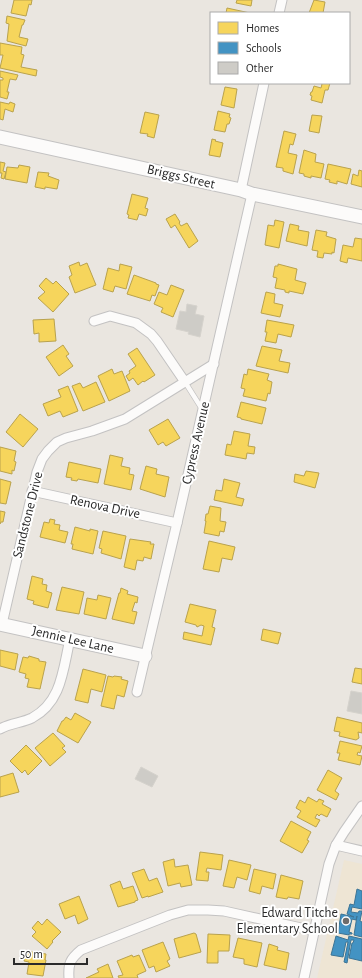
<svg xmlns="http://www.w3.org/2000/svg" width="362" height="978" viewBox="0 0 362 978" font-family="'Alegreya Sans',sans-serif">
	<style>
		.education { fill: #eee5d4 }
		.homes { fill: #f6d55c; stroke: #b9a24d }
		.schools { fill: #4393c3; stroke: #3c7495 }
		.building { fill: #ceccc7; stroke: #d5d2cc }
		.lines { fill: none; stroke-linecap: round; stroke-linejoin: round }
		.lane-casing { stroke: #c3c2c2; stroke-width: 6 }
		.street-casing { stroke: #c3c2c2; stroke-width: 11 }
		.secondary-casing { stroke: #c3c2c2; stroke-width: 15 }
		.lane { stroke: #fcfbfa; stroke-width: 4.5 }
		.street { stroke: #fcfbfa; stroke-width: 9 }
		.secondary { stroke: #fcfbfa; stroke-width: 13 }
		.poi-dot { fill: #6e6c6a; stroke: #fff; stroke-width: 1.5 }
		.labels { text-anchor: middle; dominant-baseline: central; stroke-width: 4; stroke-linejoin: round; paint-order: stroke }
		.street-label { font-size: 14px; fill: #2b2b2b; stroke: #fff }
		.poi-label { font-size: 14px; fill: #2b2b2b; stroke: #fff; text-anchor: end }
	</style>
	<rect width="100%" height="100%" fill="#eae6e0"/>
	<polygon class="education" points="344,860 362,864 362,978 317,978"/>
	<g class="homes">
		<polygon points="14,0 32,0 31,5 29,4 26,16 11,13"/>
		<polygon points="237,0 252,0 251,6 236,3"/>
		<polygon points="314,0 325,2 323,13 309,13"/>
		<polygon points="227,8 250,13 226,13"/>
		<polygon points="7,16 25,20 23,25 22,25 19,37 28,39 26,46 7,41 9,24 6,23"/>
		<polygon points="0,43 22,47 21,54 24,55 21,67 37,70 36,76 0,68 3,55 0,55"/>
		<polygon points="0,71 18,75 16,80 10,79 7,92 9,92 7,99 0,97 0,80 3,80 3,78 0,77"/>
		<polygon points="320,83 330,83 328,90 325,90 322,103 311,100 312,96 310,95 311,92 312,92 314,86 321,88 322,84"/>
		<polygon points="225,87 237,89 234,108 221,105"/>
		<polygon points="0,102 9,104 10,102 15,104 13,112 5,109 3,120 0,119"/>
		<polygon points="218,111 230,114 229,117 231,118 229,124 227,124 225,132 214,130"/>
		<polygon points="145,112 159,115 154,138 147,136 148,134 140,133"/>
		<polygon points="312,115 322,116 319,133 309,131"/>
		<polygon points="284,131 296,134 293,145 290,144 288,153 297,155 293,174 283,171 283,168 276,167"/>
		<polygon points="212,139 216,140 215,141 223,143 220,157 209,155"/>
		<polygon points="304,150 316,154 315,162 324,164 321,178 311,176 311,178 304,176 304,174 299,173"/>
		<polygon points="0,162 5,163 3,171 6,172 4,179 1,178 2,173 0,173"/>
		<polygon points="328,164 351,169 347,184 337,181 337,184 329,182 330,180 325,179"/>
		<polygon points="19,165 30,167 27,183 5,179 7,167 18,168"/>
		<polygon points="359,170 362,171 362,187 351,184 353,174 358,176"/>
		<polygon points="38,172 49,173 48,176 59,180 57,189 45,187 45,189 35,187"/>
		<polygon points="132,194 148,198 145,208 148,209 146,216 139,214 137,220 128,218 129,215 127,214"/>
		<polygon points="175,214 180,222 179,223 181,226 187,223 198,241 189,248 175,225 171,228 166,219"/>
		<polygon points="275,220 284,222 279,248 265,245 268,225 274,226"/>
		<polygon points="290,224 299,226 298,230 309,232 307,246 286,241"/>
		<polygon points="316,230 327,232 326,236 336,239 334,253 332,252 332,254 324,253 323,258 317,257 318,251 312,250"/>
		<polygon points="355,238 362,239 362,261 348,258 347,263 340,261 343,245 353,247"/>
		<polygon points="79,262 80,266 87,263 96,285 75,293 69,277 72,275 69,266"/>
		<polygon points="120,264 132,267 126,289 115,286 113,292 103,289 108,268 119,271"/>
		<polygon points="278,264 297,269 295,280 306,283 303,294 289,291 289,293 285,292 285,290 275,288 277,278 273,277 275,266 278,266"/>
		<polygon points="134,275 156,283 156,284 159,285 155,296 152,295 150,301 127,294"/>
		<polygon points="46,278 53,284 56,281 69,294 53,312 38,298 45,292 39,286"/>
		<polygon points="171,285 184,290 173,317 161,312 163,308 154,304 159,292 167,295"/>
		<polygon points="266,292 275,294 274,303 283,305 280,317 261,313"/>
		<polygon points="54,319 56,341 39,342 39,333 34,334 33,320"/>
		<polygon points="267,320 294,325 291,337 278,334 276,343 265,341 267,332 265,332"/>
		<polygon points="63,345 69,354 66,356 73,366 59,376 46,357"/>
		<polygon points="262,346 282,350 279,361 290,363 288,373 256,366"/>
		<polygon points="137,348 155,375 144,382 143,381 138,385 133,378 129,381 126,376 130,373 129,371 136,366 128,354"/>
		<polygon points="112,369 114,374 122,371 130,391 109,401 98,376"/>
		<polygon points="248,369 269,374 267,380 272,382 270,394 268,393 266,401 243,396 245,389 241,388 244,374 247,375"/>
		<polygon points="96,382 105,402 83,411 72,386 80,383 83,388"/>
		<polygon points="68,386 78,411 63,417 60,411 48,416 43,404 61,397 58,390"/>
		<polygon points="241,402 266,408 262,424 241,419 241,418 237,417"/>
		<polygon points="20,414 38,429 23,447 6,432"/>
		<polygon points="168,419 180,438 166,446 163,442 158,445 149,430"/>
		<polygon points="234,431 250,434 248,446 255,447 254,454 247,453 246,459 225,455 227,444 231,445"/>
		<polygon points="0,447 16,451 14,461 16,462 14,471 12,470 12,474 0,471"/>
		<polygon points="110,455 123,458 121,466 130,468 129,474 134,475 131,490 104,484"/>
		<polygon points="69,462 101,469 98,483 78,479 77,481 71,480 72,478 66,477"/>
		<polygon points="146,466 157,469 156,474 169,477 165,497 140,489"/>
		<polygon points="306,471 319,473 315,488 294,482 295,474 304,476"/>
		<polygon points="0,479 11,482 6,504 0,503"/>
		<polygon points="224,479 240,483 236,497 244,499 242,506 214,500 216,490 222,491"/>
		<polygon points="210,506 221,508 220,521 226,522 224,532 220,531 219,536 204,533 206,521 205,521 206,514 208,514"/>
		<polygon points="0,511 5,512 3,522 1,522 0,524"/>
		<polygon points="50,519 55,520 54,524 60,525 59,530 68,532 65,543 40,537 44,522 49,523"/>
		<polygon points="75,527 90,531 90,529 98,531 93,554 72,549 73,544 71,544"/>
		<polygon points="103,531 126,536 121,559 101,553 102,549 99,548"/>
		<polygon points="130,539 151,542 150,544 154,544 151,559 144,557 143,561 137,560 135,570 124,567"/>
		<polygon points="209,541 235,547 232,560 222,558 219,572 203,569"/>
		<polygon points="32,576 43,579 42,584 47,585 46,591 52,593 48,608 33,604 34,601 27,599"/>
		<polygon points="62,587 84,592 79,614 56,610"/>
		<polygon points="121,588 128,591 127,594 138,597 137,603 135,602 132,611 137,612 134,624 112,619 119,593 120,593"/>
		<polygon points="98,595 111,598 106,619 84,614 87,598 97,600"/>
		<polygon points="190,604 216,610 212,627 215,628 211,645 183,639 184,632 202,636 204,626 201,625 197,627 196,625 185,622"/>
		<polygon points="263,629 281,633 278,644 261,640"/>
		<polygon points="0,650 18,654 15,670 0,666"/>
		<polygon points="29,656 39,659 39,661 46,662 40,689 27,687 29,679 25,678 26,674 19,672 23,657 28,658"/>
		<polygon points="355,668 362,669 362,684 352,682"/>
		<polygon points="83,669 106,675 102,692 91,689 88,703 75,700"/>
		<polygon points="108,676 113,677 114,676 122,677 121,679 128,681 124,697 117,695 114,709 101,706"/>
		<polygon points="75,713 91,722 78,743 57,731 62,721 63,721 66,717 71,720"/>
		<polygon points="337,717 362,723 362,733 358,732 359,738 356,740 339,736 340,732 334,731"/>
		<polygon points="53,733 65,746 62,748 66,752 50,766 35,748"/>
		<polygon points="340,741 362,746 360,753 358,752 357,755 362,756 360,765 338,760 340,753 337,753"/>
		<polygon points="26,745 42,761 28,775 25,770 22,773 10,761"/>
		<polygon points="328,770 342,778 335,791 339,794 336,800 317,790"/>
		<polygon points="13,773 19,792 0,797 0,777"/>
		<polygon points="308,797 317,802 319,799 324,801 322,804 331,809 327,817 321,814 319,816 317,814 315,818 320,820 316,827 297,817 301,811 296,808 300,800 305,803"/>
		<polygon points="291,821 311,832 307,840 309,841 302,853 280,841"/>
		<polygon points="200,852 223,855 221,870 207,868 206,872 209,872 208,881 196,880"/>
		<polygon points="174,859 175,867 188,865 192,885 181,887 180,883 168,886 163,862"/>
		<polygon points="229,860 251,865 247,880 237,877 234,888 223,886"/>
		<polygon points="144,869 149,881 157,878 163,892 148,897 148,896 142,898 132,873"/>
		<polygon points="254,869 276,874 273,889 262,886 260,894 249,891"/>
		<polygon points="281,875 303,881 299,899 288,897 287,899 276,897"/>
		<polygon points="120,881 123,889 133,886 138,900 135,901 135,902 118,907 110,885"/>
		<polygon points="79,896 88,919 78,924 75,915 65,919 59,904"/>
		<polygon points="47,919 61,932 52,941 53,942 47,949 32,936 36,932 32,928 38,921 42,925"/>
		<polygon points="194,933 196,934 201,952 179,958 174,939"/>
		<polygon points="208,934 230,935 229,951 218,951 218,963 207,963"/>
		<polygon points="238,938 262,943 257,967 244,964 244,959 233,957"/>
		<polygon points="163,942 170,959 167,961 170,966 156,972 154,966 149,968 142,950"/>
		<polygon points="269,944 278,947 277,950 289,953 286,970 264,965"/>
		<polygon points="26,951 46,954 45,960 46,960 43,976 27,974 29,962 24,961"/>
		<polygon points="132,955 133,957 139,955 146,971 137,975 138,978 119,978 118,976 123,975 117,961"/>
		<polygon points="108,964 113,978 86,978 99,972 97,969"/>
	</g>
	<g class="schools">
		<polygon points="357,889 362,891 362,909 352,907 351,912 358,913 359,911 362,911 360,921 362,922 362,937 354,935 357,916 356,920 352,919 349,932 352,933 352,934 349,934 349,935 338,933 341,914 354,917 347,914 350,904 354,905"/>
		<polygon points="336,936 348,940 349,936 362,939 362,961 349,958 352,943 353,943 354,940 351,940 347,963 344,962 348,942 346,942 343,957 331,955"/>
	</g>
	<g class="building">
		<polygon points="187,304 197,306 195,314 204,316 200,337 188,334 189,332 176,329 180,311 186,312"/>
		<polygon points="351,691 362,693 362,714 347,711"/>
		<polygon points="141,767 158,776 152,787 135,779"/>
	</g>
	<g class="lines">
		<g class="lane-casing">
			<polyline id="lane" points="185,382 202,409"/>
		</g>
		<g class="street-casing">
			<g id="street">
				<polyline points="279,13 282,0"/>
				<polyline points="241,190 264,83"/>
				<polyline points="94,321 110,316 136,323 151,334 157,341 185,382"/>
				<polyline points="32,491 177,523"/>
				<polyline points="2,624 37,472 42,459 48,451 57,442 66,438 92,431 125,419 214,364"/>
				<polyline points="137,692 177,523 252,194"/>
				<path d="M0,729C10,723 22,723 32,718C62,702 63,669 70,639"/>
				<polyline points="336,845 362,851"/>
				<path d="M69,978C68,964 70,959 81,950L170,915L188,910H208L224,911L315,931"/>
				<polyline points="304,978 329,864 336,845 344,832 362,806"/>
			</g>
		</g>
		<g class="secondary-casing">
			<g id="secondary">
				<polyline points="0,137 241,190 252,194 362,217"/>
				<polyline points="0,624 145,656"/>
			</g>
		</g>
		<use href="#lane" class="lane"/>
		<use href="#street" class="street"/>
		<use href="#secondary" class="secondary"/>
	</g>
	<circle class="poi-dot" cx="346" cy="921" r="4"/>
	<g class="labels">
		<g class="street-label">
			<text transform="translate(181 177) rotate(13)">Briggs Street</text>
			<text transform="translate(196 443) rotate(-77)">Cypress Avenue</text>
			<text transform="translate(105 507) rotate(12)">Renova Drive</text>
			<text transform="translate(28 515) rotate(-76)">Sandstone Drive</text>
			<text transform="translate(73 640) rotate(13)">Jennie Lee Lane</text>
		</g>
		<g class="poi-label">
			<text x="338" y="913">Edward Titche<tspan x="338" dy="16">Elementary School</tspan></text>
		</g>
	</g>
	<rect x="210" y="12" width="140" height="72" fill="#ffffff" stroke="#aaaaaa"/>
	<rect x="218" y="22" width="20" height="12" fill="#f6d55c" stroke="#aaaaaa"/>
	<text x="246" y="32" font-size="12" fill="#2b2b2b">Homes</text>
	<rect x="218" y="42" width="20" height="12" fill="#4393c3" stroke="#aaaaaa"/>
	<text x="246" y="52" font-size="12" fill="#2b2b2b">Schools</text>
	<rect x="218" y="62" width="20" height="12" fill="#ceccc7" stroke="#aaaaaa"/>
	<text x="246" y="72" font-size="12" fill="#2b2b2b">Other</text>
	<path d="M14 958v6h73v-6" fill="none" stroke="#2b2b2b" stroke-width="2"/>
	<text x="20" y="958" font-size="12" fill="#2b2b2b" stroke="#ffffff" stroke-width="3" paint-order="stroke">50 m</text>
</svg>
